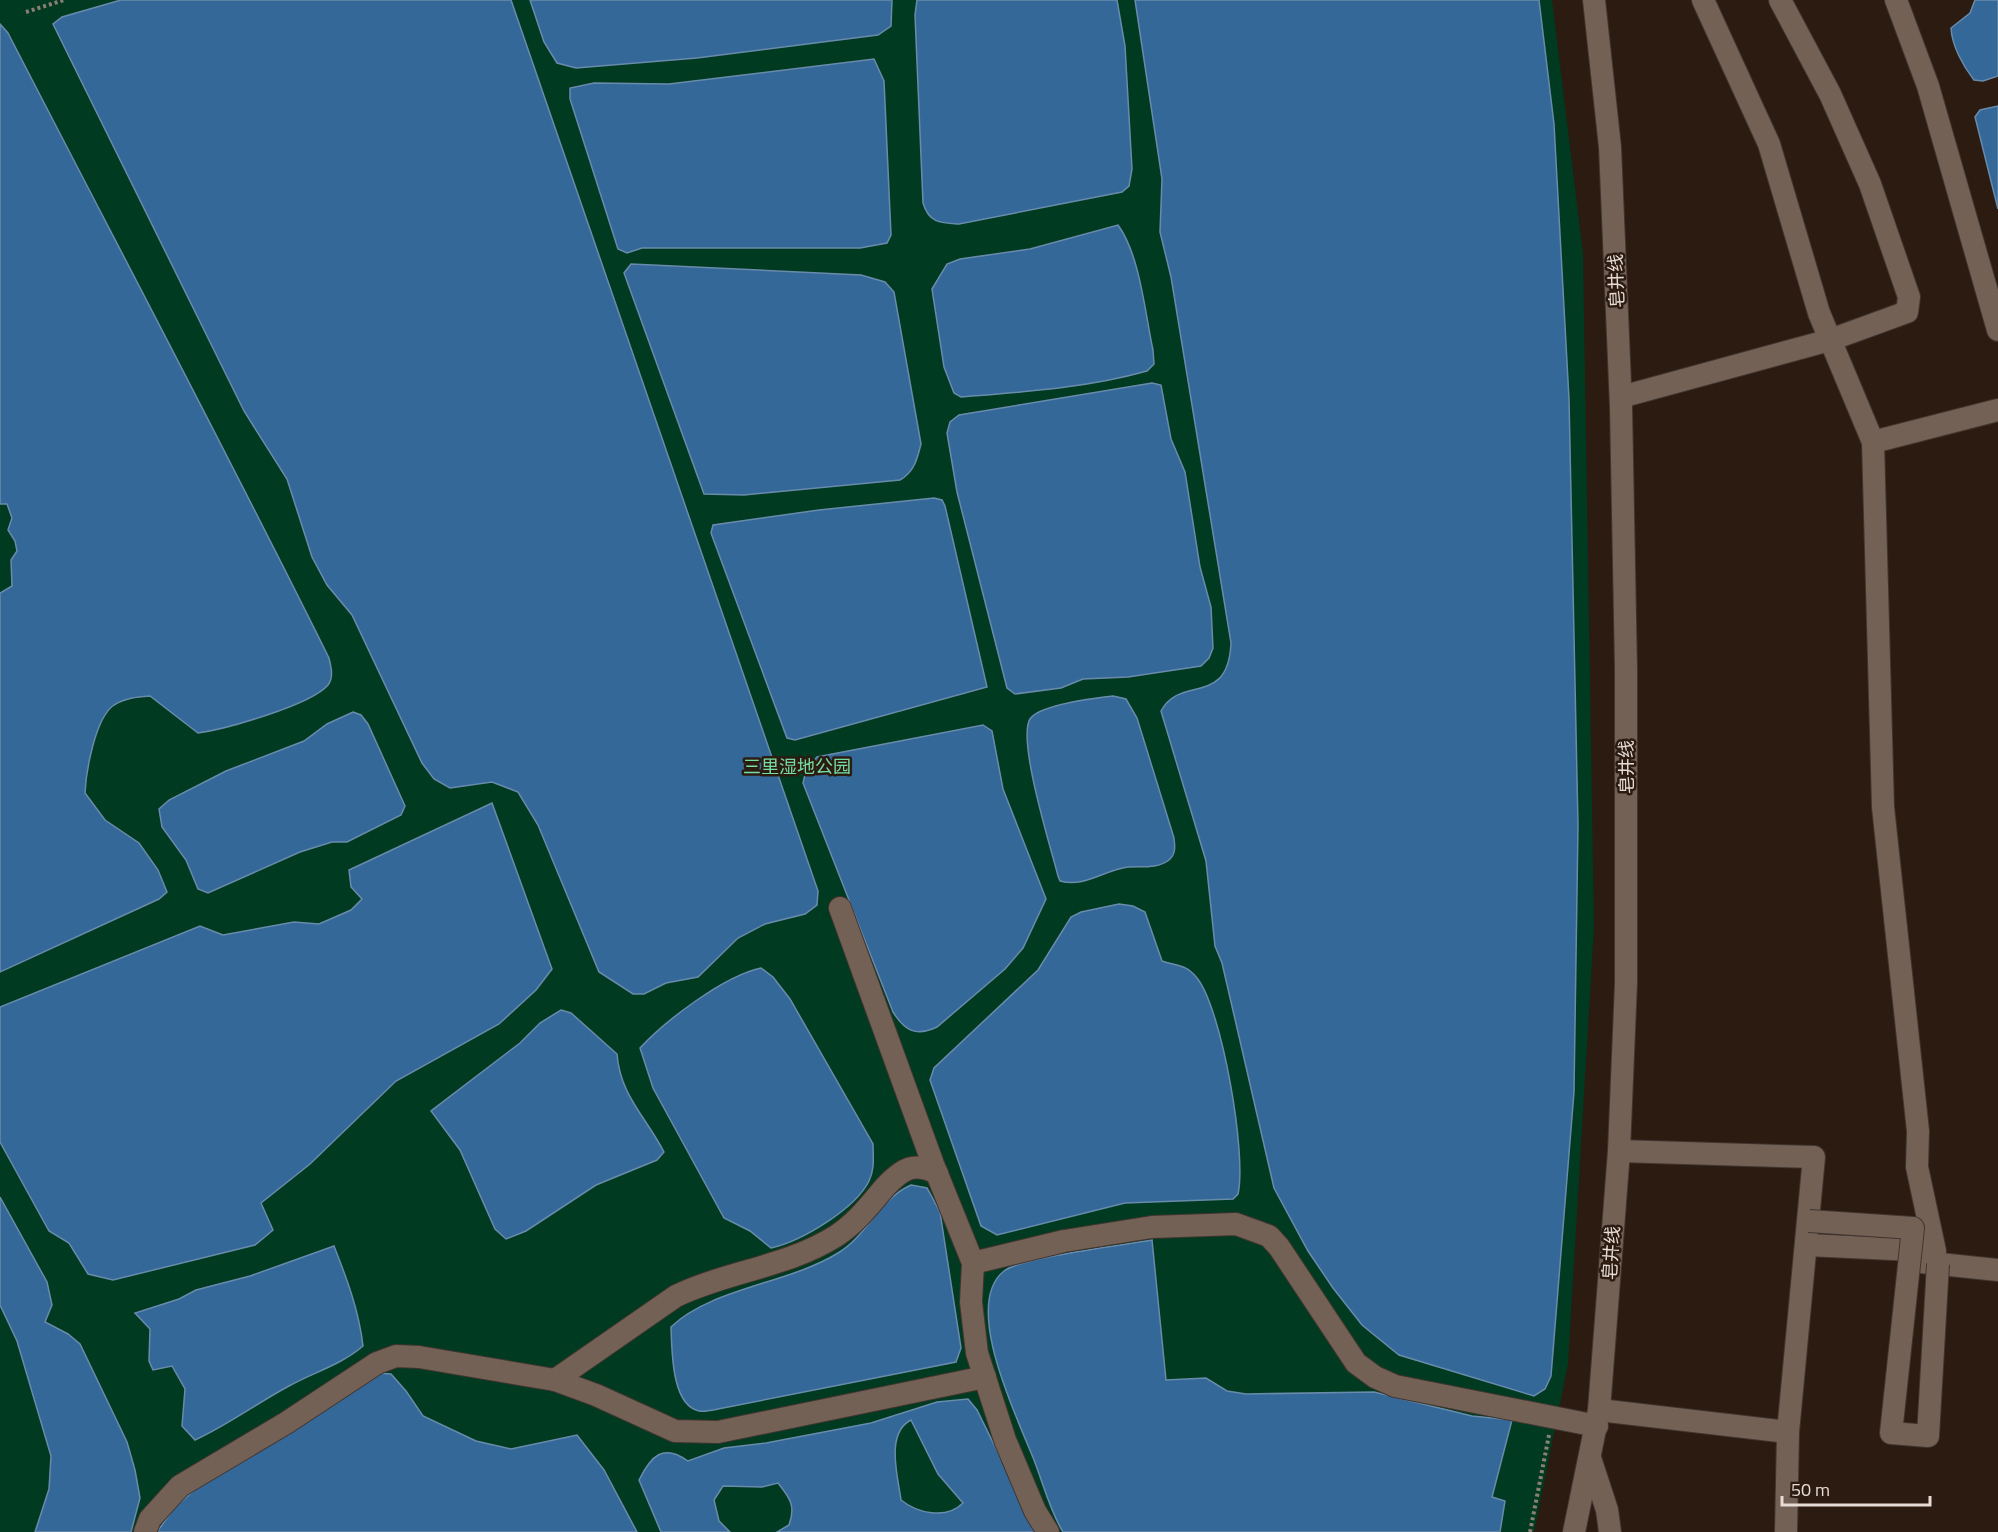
<svg xmlns="http://www.w3.org/2000/svg" width="1998" height="1532" viewBox="0 0 1998 1532" font-family="'Titillium Web','Noto Sans SC',sans-serif">
	<style>
		.green { fill: #003a20 }
		.water { fill: #346899; stroke: #698bab; stroke-width: 1.5; fill-rule: evenodd }
		.lines { fill: none; stroke-linecap: round; stroke-linejoin: round }
		.minor-casing { stroke: #413530; stroke-width: 24 }
		.path { stroke: #8c7f76; stroke-width: 4; stroke-dasharray: 3 3; stroke-linecap: butt }
		.minor { stroke: #736155; stroke-width: 22 }
		.minor-bridge-casing { stroke: #413530; stroke-width: 24; stroke-linecap: butt }
		.minor-bridge { stroke: #736155; stroke-width: 22 }
		.labels { text-anchor: middle; dominant-baseline: central; stroke-width: 5; stroke-linejoin: round; paint-order: stroke }
		.street-label { font-size: 18px; fill: #e6dcd5; stroke: #2b1b11 }
		.park-label { font-size: 18px; fill: #75dca3; stroke: #2b1b11 }
	</style>
	<rect width="100%" height="100%" fill="#2b1b11"/>
	<polygon class="green" points="0,0 1552,0 1583,253 1594,927 1568,1364 1534,1532 0,1532"/>
	<g class="water">
		<polygon points="121,0 511,0 818,891 817,905 805,914 765,924 738,938 698,977 666,983 644,994 633,994 599,972 538,825 518,792 492,782 450,788 434,779 422,763 352,615 327,585 312,557 287,479 244,411 53,24 62,17"/>
		<polygon points="530,0 892,0 891,26 878,35 697,58 576,68 557,63 544,42"/>
		<path d="M917,0H1117L1125,46L1132,169L1129,186L1122,192L959,224C940,223 929,223 923,203L915,15Z"/>
		<path d="M1135,0H1539L1554,124L1569,399L1578,825L1574,1092L1551,1376L1545,1389L1534,1396L1399,1355L1362,1325L1333,1288L1308,1251L1274,1188L1222,963L1215,946L1206,861L1161,711C1181,674 1228,708 1231,643L1171,277L1160,232L1162,179Z"/>
		<path d="M1975,0H1998V76L1983,81L1974,80C1963,66 1952,46 1951,28L1970,13Z"/>
		<path d="M0,24L8,33C115,241 225,448 329,658C331,667 334,677 328,685C311,705 226,729 198,733L150,696C137,697 125,698 114,705C95,718 86,772 85,793L105,820L139,843L158,870L167,892L159,899L0,972V593L12,586L11,560L17,551L15,541L8,530L12,518L7,504H0Z"/>
		<polygon points="874,59 884,81 891,235 887,243 860,248 642,248 627,253 618,249 570,99 570,88 594,83 669,84"/>
		<polygon points="1998,106 1998,209 1975,117 1980,110"/>
		<path d="M1118,225C1140,255 1145,313 1153,350L1154,364L1147,371C1087,388 1023,392 961,397L954,393L944,367L932,289L947,264L960,259L1030,249Z"/>
		<path d="M631,264L861,275L885,282L894,292L921,444C917,460 914,472 900,480L744,495L704,494L624,273Z"/>
		<polygon points="1152,383 1161,385 1171,439 1185,472 1200,567 1211,607 1213,648 1209,658 1201,666 1128,677 1083,679 1061,688 1015,694 1007,688 957,492 947,433 950,422 959,415"/>
		<polygon points="934,498 942,500 945,506 987,687 795,740 787,738 711,533 713,525 819,510"/>
		<path d="M1113,696L1126,699L1137,718L1174,838C1175,846 1176,854 1169,860C1157,869 1142,866 1128,867C1104,870 1085,888 1060,881L1058,876C1051,848 1017,740 1030,719C1040,704 1096,698 1113,696Z"/>
		<polygon points="353,712 361,715 368,724 405,806 401,815 347,842 332,842 300,852 208,893 198,889 186,860 162,827 159,809 169,800 226,771 304,741 327,724"/>
		<path d="M983,725L992,731L1003,789L1046,899L1023,948L1005,969L937,1027C916,1037 905,1031 893,1012L803,783L806,770L817,757Z"/>
		<polygon points="492,803 552,969 536,990 499,1024 396,1081 310,1164 261,1203 273,1230 255,1245 113,1280 88,1274 69,1243 49,1231 0,1142 0,1007 200,926 223,935 294,922 319,924 351,910 362,899 351,887 349,870"/>
		<path d="M1119,904L1133,906L1145,912L1162,961C1177,966 1186,964 1197,978C1222,1009 1247,1155 1238,1194L1233,1199L1125,1203L997,1235L981,1226L930,1080L934,1068L1038,970L1071,917L1081,912Z"/>
		<path d="M761,968L773,977L790,999L873,1144C873,1156 875,1169 869,1181C855,1209 802,1241 771,1248L750,1231L724,1218L653,1088L640,1048C666,1020 724,976 761,968Z"/>
		<path d="M561,1010L571,1013L617,1054C620,1095 646,1117 664,1152L657,1160L596,1185L526,1231L506,1239L495,1229L460,1150L431,1111L520,1043L540,1023Z"/>
		<path d="M911,1185L927,1188L940,1212L961,1348L956,1362L718,1409C713,1410 705,1412 699,1411C671,1405 672,1349 671,1327C711,1288 788,1284 838,1253C867,1236 879,1199 911,1185Z"/>
		<polygon points="0,1197 47,1282 52,1305 45,1322 68,1334 80,1344 127,1442 135,1470 140,1498 131,1532 35,1532 49,1489 51,1456 17,1341 0,1305"/>
		<path d="M1152,1240L1166,1380L1206,1378L1227,1391L1246,1394L1374,1392L1472,1416L1512,1420L1492,1497L1505,1501L1500,1532H1063C1050,1511 1043,1483 1034,1460C1018,1419 961,1305 1004,1271C1022,1257 1124,1245 1152,1240Z"/>
		<path d="M334,1246C347,1279 359,1311 363,1346C341,1365 314,1372 289,1386C257,1403 228,1425 195,1440L182,1426L185,1389L172,1366L153,1370L149,1361L150,1329L135,1313L179,1299L196,1290L250,1276Z"/>
		<polygon points="379,1373 391,1374 406,1391 423,1416 476,1441 511,1449 577,1435 604,1470 637,1532 157,1532 174,1508 201,1484"/>
		<path d="M968,1399L977,1410L1037,1532H777L789,1525C796,1506 790,1498 778,1483L762,1487L723,1486L714,1500L719,1521L730,1532H661L639,1480C651,1456 663,1443 688,1461L724,1448L766,1443L871,1423L937,1402ZM911,1420L938,1474L963,1503C946,1520 917,1513 901,1500C898,1477 885,1433 911,1420Z"/>
	</g>
	<g class="lines">
		<g class="minor-casing">
			<g id="minor">
				<polyline points="1703,0 1769,144 1819,313 1873,442 1883,807 1918,1131 1917,1167 1935,1251 1807,1245"/>
				<polyline points="1896,0 1928,86 1998,330"/>
				<polyline points="1621,397 1830,340 1907,312 1909,297 1870,184 1830,94 1780,0"/>
				<polyline points="1873,442 1998,410"/>
				<polyline points="840,908 933,1164 973,1263 971,1302 977,1353 1005,1440 1035,1511 1048,1532"/>
				<polyline points="1619,1151 1814,1157 1788,1432 1786,1532"/>
				<polyline points="1921,1262 1998,1270"/>
				<polyline points="973,1263 1064,1241 1152,1227 1236,1224 1269,1236 1279,1247 1356,1363 1375,1377 1395,1386 1597,1426"/>
				<path d="M555,1380L676,1296C728,1271 787,1267 836,1236C856,1223 870,1205 885,1187C903,1168 913,1162 937,1173"/>
				<polyline points="1599,1410 1788,1432"/>
				<polyline points="1590,1458 1607,1510 1610,1532"/>
				<polyline points="145,1532 150,1519 180,1486 286,1423 377,1363 396,1356 419,1357 555,1380 596,1395 675,1431 718,1432 985,1377"/>
				<polyline points="1574,1532 1599,1410 1619,1151 1626,983 1626,669 1621,407 1610,147 1594,0"/>
			</g>
		</g>
		<g class="path">
			<polyline points="26,12 64,0"/>
			<polyline points="1530,1532 1549,1435"/>
		</g>
		<use href="#minor" class="minor"/>
		<g class="minor-bridge-casing">
			<polyline id="minor-bridge" points="1809,1221 1913,1228 1891,1433 1928,1436 1938,1264"/>
		</g>
		<use href="#minor-bridge" class="minor-bridge"/>
	</g>
	<g class="labels">
		<g class="street-label">
			<text transform="translate(1616 281) rotate(-92)">皂井线</text>
			<text transform="translate(1626 767) rotate(-90)">皂井线</text>
			<text transform="translate(1611 1253) rotate(-86)">皂井线</text>
		</g>
		<g class="park-label">
			<text x="797" y="766">三里湿地公园</text>
		</g>
	</g>
	<path d="M1782 1496v9h148v-9" fill="none" stroke="#e6dcd5" stroke-width="3"/>
	<text x="1791" y="1496" font-size="18" fill="#e6dcd5" stroke="#2b1b11" stroke-width="4.5" paint-order="stroke">50 m</text>
</svg>
